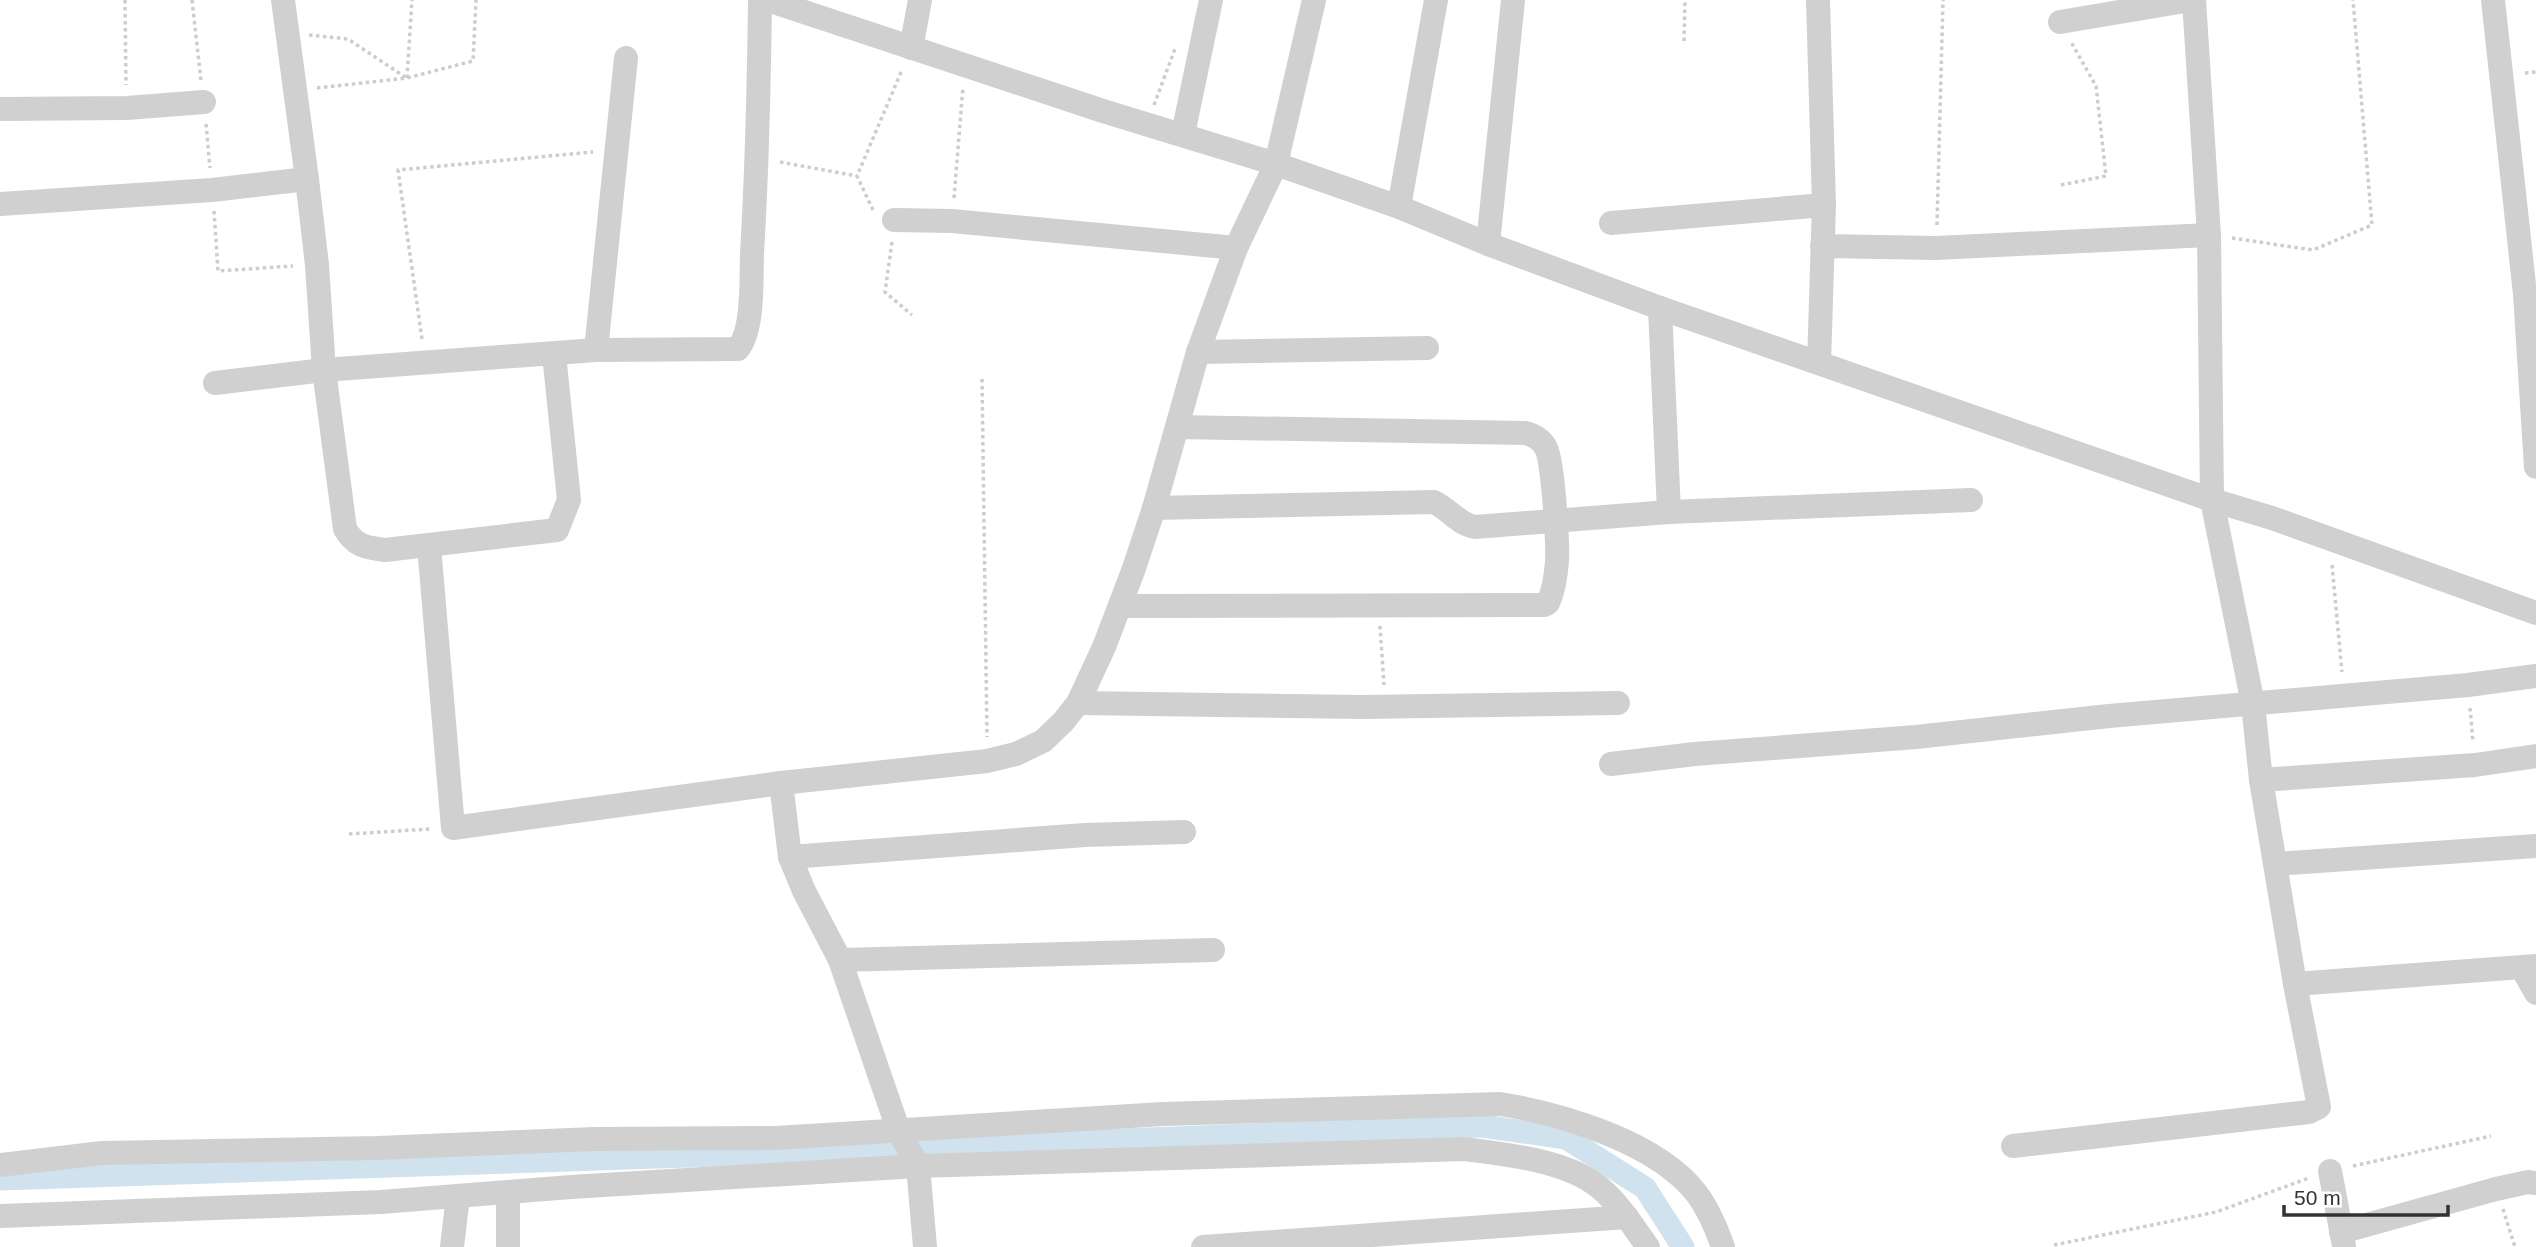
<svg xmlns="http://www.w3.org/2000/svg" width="2536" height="1247" viewBox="0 0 2536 1247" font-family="Helvetica,sans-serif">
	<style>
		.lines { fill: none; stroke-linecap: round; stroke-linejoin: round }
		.canal { stroke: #cfe2ee; stroke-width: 23 }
		.path { stroke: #cdcdcd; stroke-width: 3.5; stroke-dasharray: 3.5 3.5; stroke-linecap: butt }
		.minor { stroke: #d0d0d0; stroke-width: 24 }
	</style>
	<rect width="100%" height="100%" fill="#fff"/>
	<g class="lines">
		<polyline class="canal" points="0,1179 865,1150 1482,1126 1566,1138 1645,1188 1683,1247"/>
		<g class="path">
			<polyline points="125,0 126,85"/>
			<polyline points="192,0 201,81"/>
			<polyline points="309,35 348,39 405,77"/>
			<polyline points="1684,41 1685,0"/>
			<polyline points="2525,73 2536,72"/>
			<polyline points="407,78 412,0"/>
			<polyline points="317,88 407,78 473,61 476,0"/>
			<polyline points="1154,105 1176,46"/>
			<polyline points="206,124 210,168"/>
			<polyline points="780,162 857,176"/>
			<polyline points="2061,185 2106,176 2096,86 2071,42"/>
			<polyline points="954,198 963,87"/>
			<polyline points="873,210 857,176 902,70"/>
			<polyline points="214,211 218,271 293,266"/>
			<polyline points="1937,225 1943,0"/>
			<polyline points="2232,238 2313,250 2372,225 2353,0"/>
			<polyline points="892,242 885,292 912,315"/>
			<polyline points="422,339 398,170 593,152"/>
			<polyline points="982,379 987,737"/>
			<polyline points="2332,565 2342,672"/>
			<polyline points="1380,626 1384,685"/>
			<polyline points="2470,708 2473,742"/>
			<polyline points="349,834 430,829"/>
			<polyline points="2353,1166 2491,1136"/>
			<polyline points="2503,1209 2515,1247"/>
			<polyline points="2054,1245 2216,1212 2309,1178"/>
		</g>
		<g class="minor">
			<path d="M283,0L307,179L317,265L324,370L345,529C356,547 366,547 385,550L557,530L569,500L554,354"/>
			<polyline points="768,0 1103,111 1276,164 1399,207 1488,244 1660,308 2212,500 2272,518 2536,613"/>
			<polyline points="1818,0 1824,205 1819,363"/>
			<polyline points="2493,0 2525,294 2536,467"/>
			<polyline points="2060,22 2191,0"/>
			<polyline points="911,48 920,0"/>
			<polyline points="0,109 127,108 204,102"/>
			<polyline points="1183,134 1211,0"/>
			<polyline points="0,204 212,190 307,179"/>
			<polyline points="1399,207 1436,0"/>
			<polyline points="894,220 952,221 1236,248"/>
			<polyline points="1611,223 1824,205"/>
			<polyline points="1488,244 1513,0"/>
			<polyline points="1822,246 1936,248 2209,235"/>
			<polyline points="1660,308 1669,512"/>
			<polyline points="596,350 626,58"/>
			<polyline points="1198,352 1427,348"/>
			<path d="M215,383L324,370L596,350L738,349C754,329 751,279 752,254C757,169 759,85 760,0"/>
			<path d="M1154,508L1434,502C1449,509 1458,524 1475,527L1669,512L1971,500"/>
			<polyline points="429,546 453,828 781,783 987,761 1016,754 1043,741 1063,722 1078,703 1104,647 1133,571 1154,508 1198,352 1236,248 1276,164 1314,0"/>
			<path d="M1121,606L1544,605L1548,603C1554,590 1556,575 1557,561C1558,542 1553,462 1546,448C1541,439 1534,435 1525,433L1177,427"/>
			<polyline points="1078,703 1363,707 1618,703"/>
			<polyline points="1611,764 1695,754 1916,737 2109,716 2468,685 2536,676"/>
			<polyline points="2261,780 2475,765 2536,756"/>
			<polyline points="781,783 790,857 804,891 840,960 899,1132 918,1166 925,1247"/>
			<polyline points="790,857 1085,835 1184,832"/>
			<polyline points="2275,864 2536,846"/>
			<polyline points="840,960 1213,950"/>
			<polyline points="2522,968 2536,993"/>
			<polyline points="2295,984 2536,966"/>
			<polyline points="2013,1146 2309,1112 2319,1107 2295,984 2261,780 2253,704 2212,500 2209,235 2194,0"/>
			<path d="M0,1165L102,1153L378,1148L595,1139L776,1138L1163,1114L1500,1104C1562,1114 1657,1142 1697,1194C1708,1209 1717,1230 1723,1247"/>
			<polyline points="2330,1171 2344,1246"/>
			<path d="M0,1216L381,1202L571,1187L918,1166L1464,1149C1504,1154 1562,1160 1595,1184C1617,1200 1632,1225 1648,1247"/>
			<polyline points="2341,1232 2496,1189 2528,1182 2536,1183"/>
			<polyline points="452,1247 458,1196"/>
			<polyline points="508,1247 508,1192"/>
			<polyline points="1203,1247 1627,1217"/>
		</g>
	</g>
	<path d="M2284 1205v10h164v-10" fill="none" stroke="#333333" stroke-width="3.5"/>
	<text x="2294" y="1205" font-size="21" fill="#333333" stroke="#ffffff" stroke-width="5" paint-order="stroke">50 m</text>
</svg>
